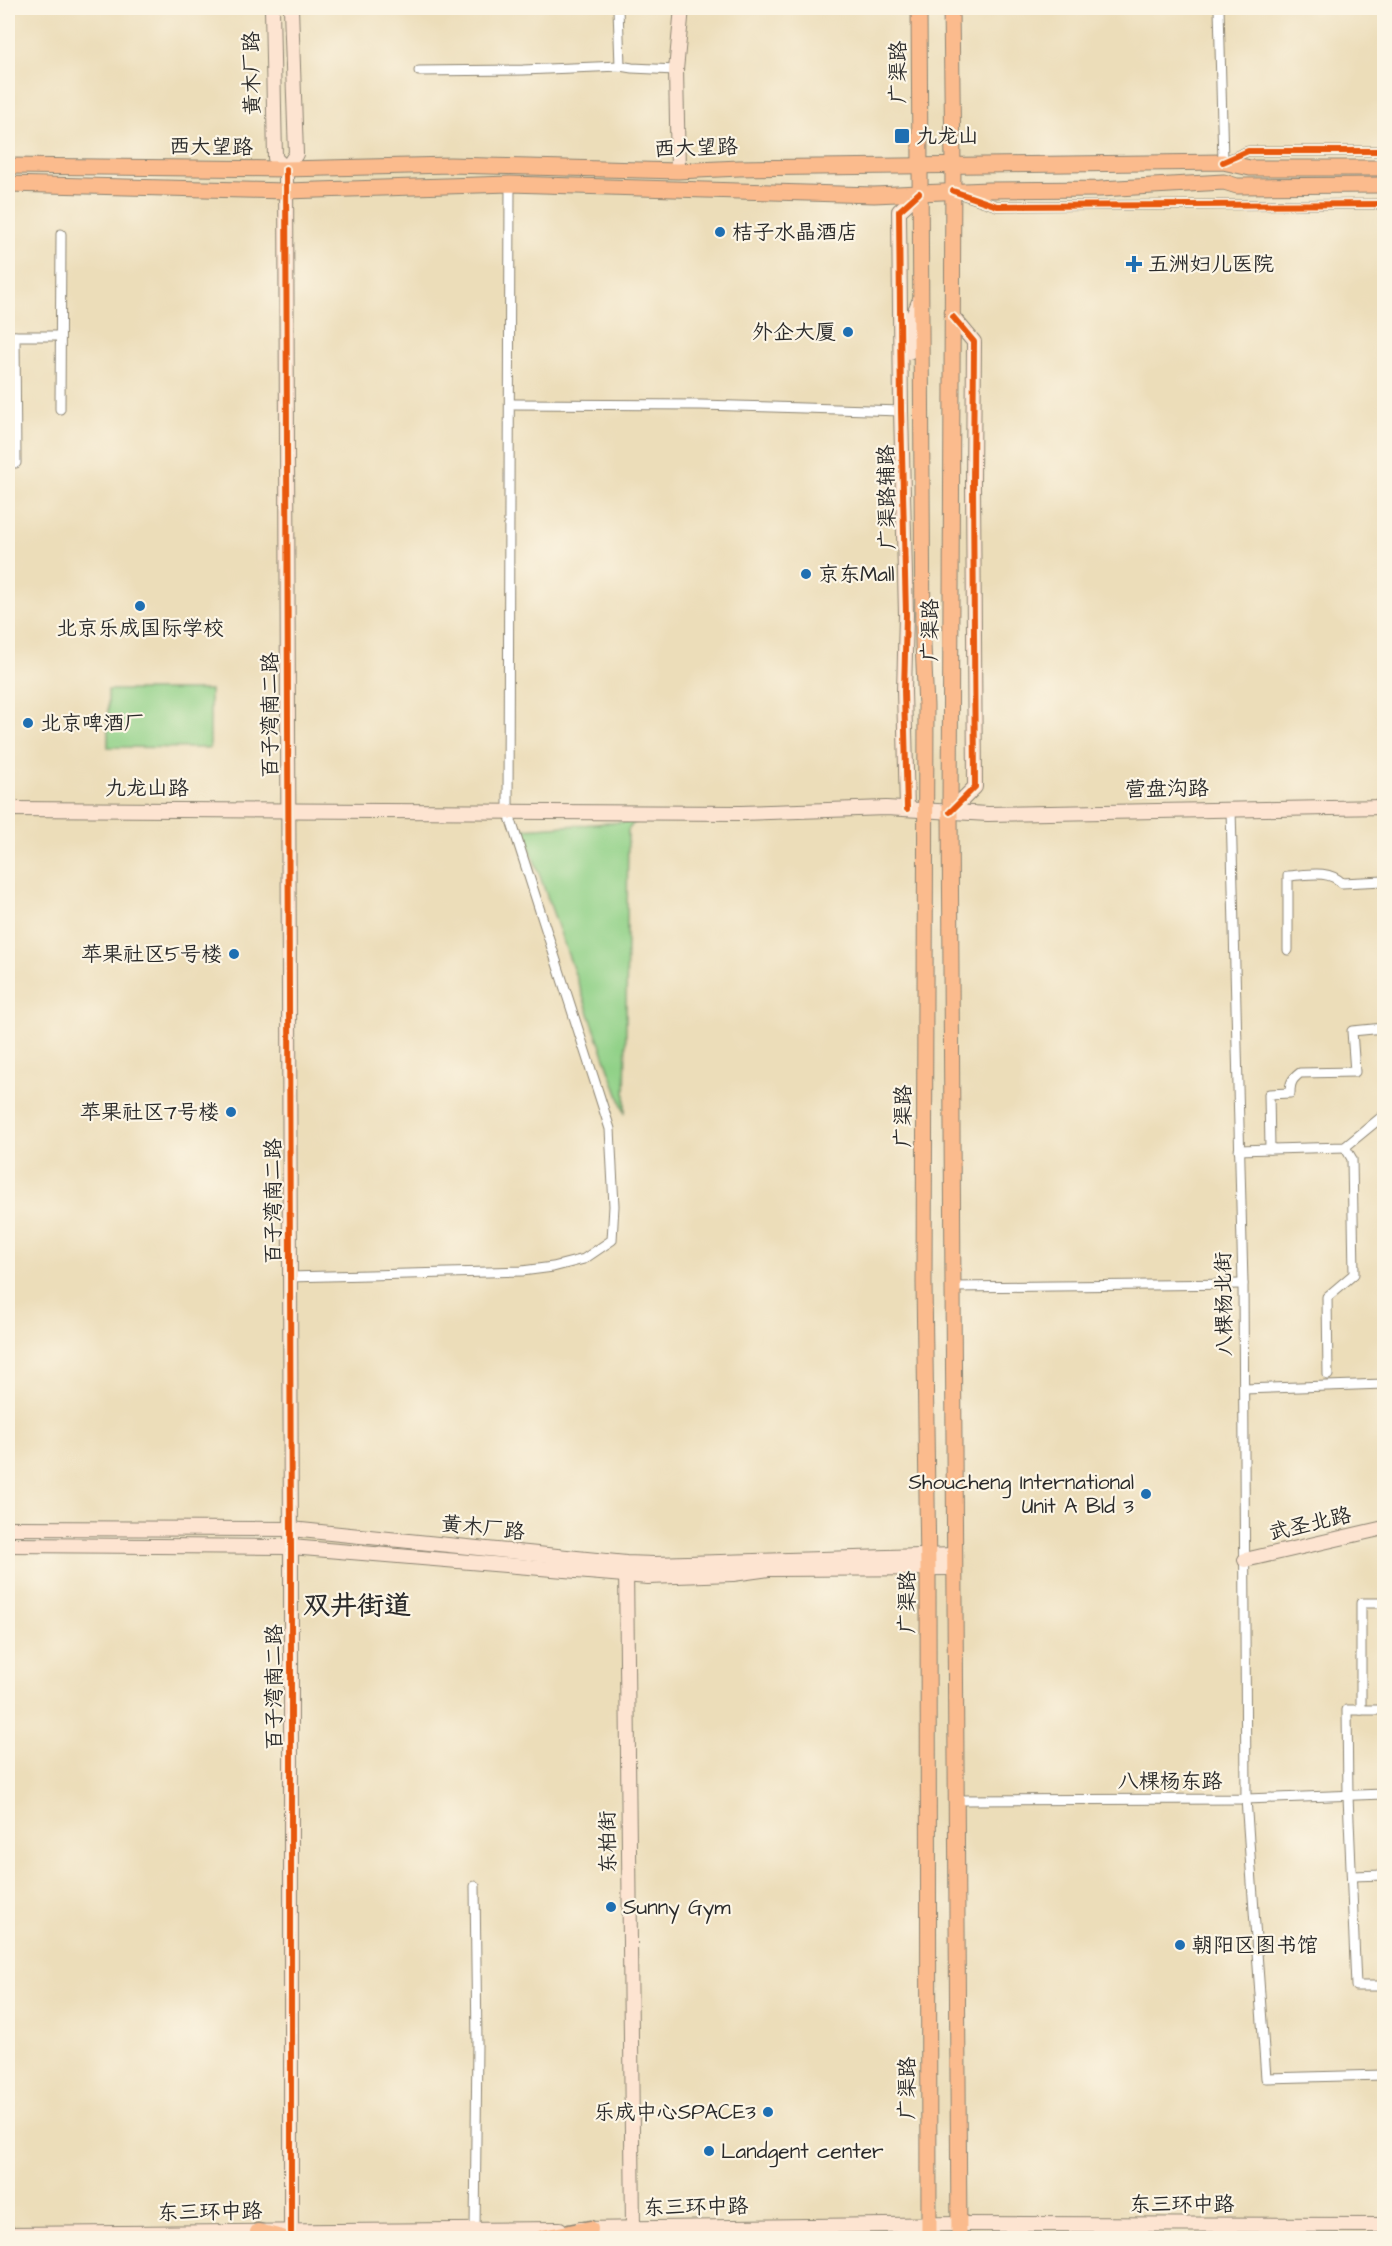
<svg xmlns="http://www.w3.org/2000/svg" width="1392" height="2246" viewBox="0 0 1392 2246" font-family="'Architects Daughter','LXGW WenKai TC',sans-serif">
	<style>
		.green { fill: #91d188; stroke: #5e7e5a; stroke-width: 1.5 }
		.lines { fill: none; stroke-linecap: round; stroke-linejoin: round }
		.street-casing { stroke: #8c8472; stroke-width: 11 }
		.secondary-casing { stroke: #8c8472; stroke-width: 16 }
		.primary-casing { stroke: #8c8472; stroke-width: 17 }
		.highway-casing { stroke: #8c8472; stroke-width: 19 }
		.street { stroke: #fff; stroke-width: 9 }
		.secondary { stroke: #fde4d1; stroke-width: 14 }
		.primary { stroke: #fbbb8d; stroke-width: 15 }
		.highway { stroke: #fbbb8d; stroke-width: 16 }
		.cycleway-casing { stroke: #fcf5e5; stroke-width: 10 }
		.cycleway { stroke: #e8590c; stroke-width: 6 }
		.poi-dot { fill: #1f6fb2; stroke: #fcf5e5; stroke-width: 2 }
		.labels { text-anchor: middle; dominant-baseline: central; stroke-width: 4.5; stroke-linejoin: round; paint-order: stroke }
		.street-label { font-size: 21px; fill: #2b2b2b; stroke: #fcf5e5 }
		.poi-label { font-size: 21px; fill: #2b2b2b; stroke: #fcf5e5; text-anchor: start }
		.district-label { font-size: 27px; font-weight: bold; fill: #2b2b2b; stroke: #fcf5e5 }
	</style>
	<rect width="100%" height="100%" fill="#fcf5e5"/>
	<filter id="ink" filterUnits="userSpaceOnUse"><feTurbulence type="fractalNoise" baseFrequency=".0167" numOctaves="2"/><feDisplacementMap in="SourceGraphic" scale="12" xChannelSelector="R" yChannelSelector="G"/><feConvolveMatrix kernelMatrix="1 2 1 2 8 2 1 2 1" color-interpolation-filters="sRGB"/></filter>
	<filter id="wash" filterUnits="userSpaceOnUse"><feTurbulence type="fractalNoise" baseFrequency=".008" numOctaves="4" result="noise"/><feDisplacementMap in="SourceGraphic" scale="24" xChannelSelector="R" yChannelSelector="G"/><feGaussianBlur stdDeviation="1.35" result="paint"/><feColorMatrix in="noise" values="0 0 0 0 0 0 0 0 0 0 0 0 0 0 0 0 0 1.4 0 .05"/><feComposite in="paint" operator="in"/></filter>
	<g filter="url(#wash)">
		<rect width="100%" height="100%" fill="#ecddb9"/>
		<g class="green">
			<polygon points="108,690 210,690 210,748 108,747"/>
			<polygon points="635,821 628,830 625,1114 523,829"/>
		</g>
	</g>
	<g filter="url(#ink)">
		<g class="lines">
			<g class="street-casing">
				<g id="street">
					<polyline points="618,8 620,66"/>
					<polyline points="1219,8 1223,162 1248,151 1384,151"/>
					<polyline points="419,71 523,70 620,66 632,68 676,70"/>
					<polyline points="964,195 997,206 1384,204"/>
					<polyline points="8,336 60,336"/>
					<polyline points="15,336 16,463"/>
					<polyline points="511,404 701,405 901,411"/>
					<polyline points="60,409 61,234"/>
					<polyline points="1231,809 1243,1284 1246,1799 1266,2078 1384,2075"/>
					<path d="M1288,950V876C1307,875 1328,869 1342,883L1384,881"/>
					<path d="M1270,1149L1269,1094L1290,1093C1290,1083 1292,1079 1300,1073L1355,1072L1352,1031L1384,1028"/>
					<polyline points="1239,1150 1345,1147 1384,1115"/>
					<polyline points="289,1277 522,1271 553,1267 584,1259 612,1240 614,1206 610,1129 508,811 510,184"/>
					<polyline points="953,1287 1243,1284"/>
					<polyline points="1328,1375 1327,1297 1354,1274 1352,1159 1345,1147"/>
					<polyline points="1244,1389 1384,1384"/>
					<polyline points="1384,1603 1361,1603 1361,1710 1384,1710"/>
					<polyline points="1361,1710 1347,1710 1348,1796 1356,1986 1384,1986"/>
					<polyline points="956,1800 1246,1799 1384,1794"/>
					<polyline points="1352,1876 1384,1875"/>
					<polyline points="475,1886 477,2043 475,2230"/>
				</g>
			</g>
			<g class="secondary-casing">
				<g id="secondary">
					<polyline points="272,8 275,158 286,169"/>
					<polyline points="286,169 291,1547 291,2232"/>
					<polyline points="286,169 296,154 291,8"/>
					<polyline points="678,171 676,70 682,8"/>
					<polyline points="909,352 910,323 920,299"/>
					<polyline points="8,809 741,813 886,808 988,814 1384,807"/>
					<polyline points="907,809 904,691 906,615 901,411 899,211 919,193"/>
					<polyline points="950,812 975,787 973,484 974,342 953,317"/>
					<polyline points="8,1528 291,1529 626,1563 654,1564 954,1555"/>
					<polyline points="8,1545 291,1547 648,1577 733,1574 769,1569 954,1568"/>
					<polyline points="1245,1560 1384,1528"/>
					<polyline points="626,1567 633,2228"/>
					<polyline points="580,2229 958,2224 1384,2225"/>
					<polyline points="8,2234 560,2229"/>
				</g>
			</g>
			<g class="primary-casing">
				<g id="primary">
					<polyline points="919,8 923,645 926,706 924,1283 928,1568 929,2238"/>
					<polyline points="951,8 953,165 950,812 959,2238"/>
					<polyline points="8,166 286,169 450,165 678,171 739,168 1223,162 1250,168 1384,168"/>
					<polyline points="8,184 286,191 510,184 874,195 988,190 1100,189 1224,182 1237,186 1384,185"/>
				</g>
			</g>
			<g class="highway-casing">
				<g id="highway">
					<polyline points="258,2232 282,2238"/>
					<polyline points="542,2238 590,2229"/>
				</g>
			</g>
			<use href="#street" class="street"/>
			<use href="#secondary" class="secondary"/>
			<use href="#primary" class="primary"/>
			<use href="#highway" class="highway"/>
			<g class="cycleway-casing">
				<g id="cycleway">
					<polyline points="1223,162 1248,151 1384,151"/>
					<polyline points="286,169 291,1547 291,2232"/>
					<polyline points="953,191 997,206 1384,204"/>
					<polyline points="907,809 904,691 906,615 901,411 899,211 919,193"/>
					<polyline points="950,812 975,787 973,484 974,342 953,317"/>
				</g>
			</g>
			<use href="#cycleway" class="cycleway"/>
		</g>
	</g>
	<g class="poi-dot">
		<rect x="894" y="128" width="16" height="16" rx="3"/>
		<circle cx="720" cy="232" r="6"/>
		<path d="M1131 255h6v6h6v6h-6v6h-6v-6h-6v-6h6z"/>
		<circle cx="848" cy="332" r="6"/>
		<circle cx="806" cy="574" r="6"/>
		<circle cx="140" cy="606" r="6"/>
		<circle cx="28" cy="723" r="6"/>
		<circle cx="234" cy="954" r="6"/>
		<circle cx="231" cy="1112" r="6"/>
		<circle cx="1146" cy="1494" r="6"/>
		<circle cx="611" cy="1907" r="6"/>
		<circle cx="1180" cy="1945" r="6"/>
		<circle cx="768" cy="2112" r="6"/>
		<circle cx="709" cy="2151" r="6"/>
	</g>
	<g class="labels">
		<g class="street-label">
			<text transform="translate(898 72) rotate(-90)">广渠路</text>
			<text transform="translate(252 73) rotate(-91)">黄木厂路</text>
			<text transform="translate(211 147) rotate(1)">西大望路</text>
			<text transform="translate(696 148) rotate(-2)">西大望路</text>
			<text transform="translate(887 497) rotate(-91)">广渠路辅路</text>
			<text transform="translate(930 630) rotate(-90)">广渠路</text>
			<text transform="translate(270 715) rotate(-90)">百子湾南二路</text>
			<text x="147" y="788">九龙山路</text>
			<text transform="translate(1167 789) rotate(-1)">营盘沟路</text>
			<text transform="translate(903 1116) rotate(-90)">广渠路</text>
			<text transform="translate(273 1201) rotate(-90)">百子湾南二路</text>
			<text transform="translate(1224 1304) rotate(-91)">八棵杨北街</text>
			<text transform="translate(1310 1524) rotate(-13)">武圣北路</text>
			<text transform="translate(483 1528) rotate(6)">黄木厂路</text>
			<text transform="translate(907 1602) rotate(-90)">广渠路</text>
			<text transform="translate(274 1687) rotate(-90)">百子湾南二路</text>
			<text x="1170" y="1781">八棵杨东路</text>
			<text transform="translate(608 1842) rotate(-91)">东柏街</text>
			<text transform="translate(907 2088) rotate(-90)">广渠路</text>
			<text x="1182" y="2204">东三环中路</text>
			<text transform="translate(696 2207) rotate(-1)">东三环中路</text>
			<text transform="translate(210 2212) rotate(-1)">东三环中路</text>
		</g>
		<g class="poi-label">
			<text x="916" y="136">九龙山</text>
			<text x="732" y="232">桔子水晶酒店</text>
			<text x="1148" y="264">五洲妇儿医院</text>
			<text x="836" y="332" text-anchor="end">外企大厦</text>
			<text x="818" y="574">京东Mall</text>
			<text x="140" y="628" text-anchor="middle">北京乐成国际学校</text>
			<text x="40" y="723">北京啤酒厂</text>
			<text x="222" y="954" text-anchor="end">苹果社区5号楼</text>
			<text x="219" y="1112" text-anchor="end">苹果社区7号楼</text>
			<text x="1134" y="1482" text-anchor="end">Shoucheng International<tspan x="1134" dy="24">Unit A Bld 3</tspan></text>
			<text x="623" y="1907">Sunny Gym</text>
			<text x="1192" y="1945">朝阳区图书馆</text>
			<text x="756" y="2112" text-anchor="end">乐成中心SPACE3</text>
			<text x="721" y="2151">Landgent center</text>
		</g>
		<g class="district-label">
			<text x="357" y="1606">双井街道</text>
		</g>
	</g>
	<rect width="1392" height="2246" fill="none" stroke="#fcf5e5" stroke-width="30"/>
</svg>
